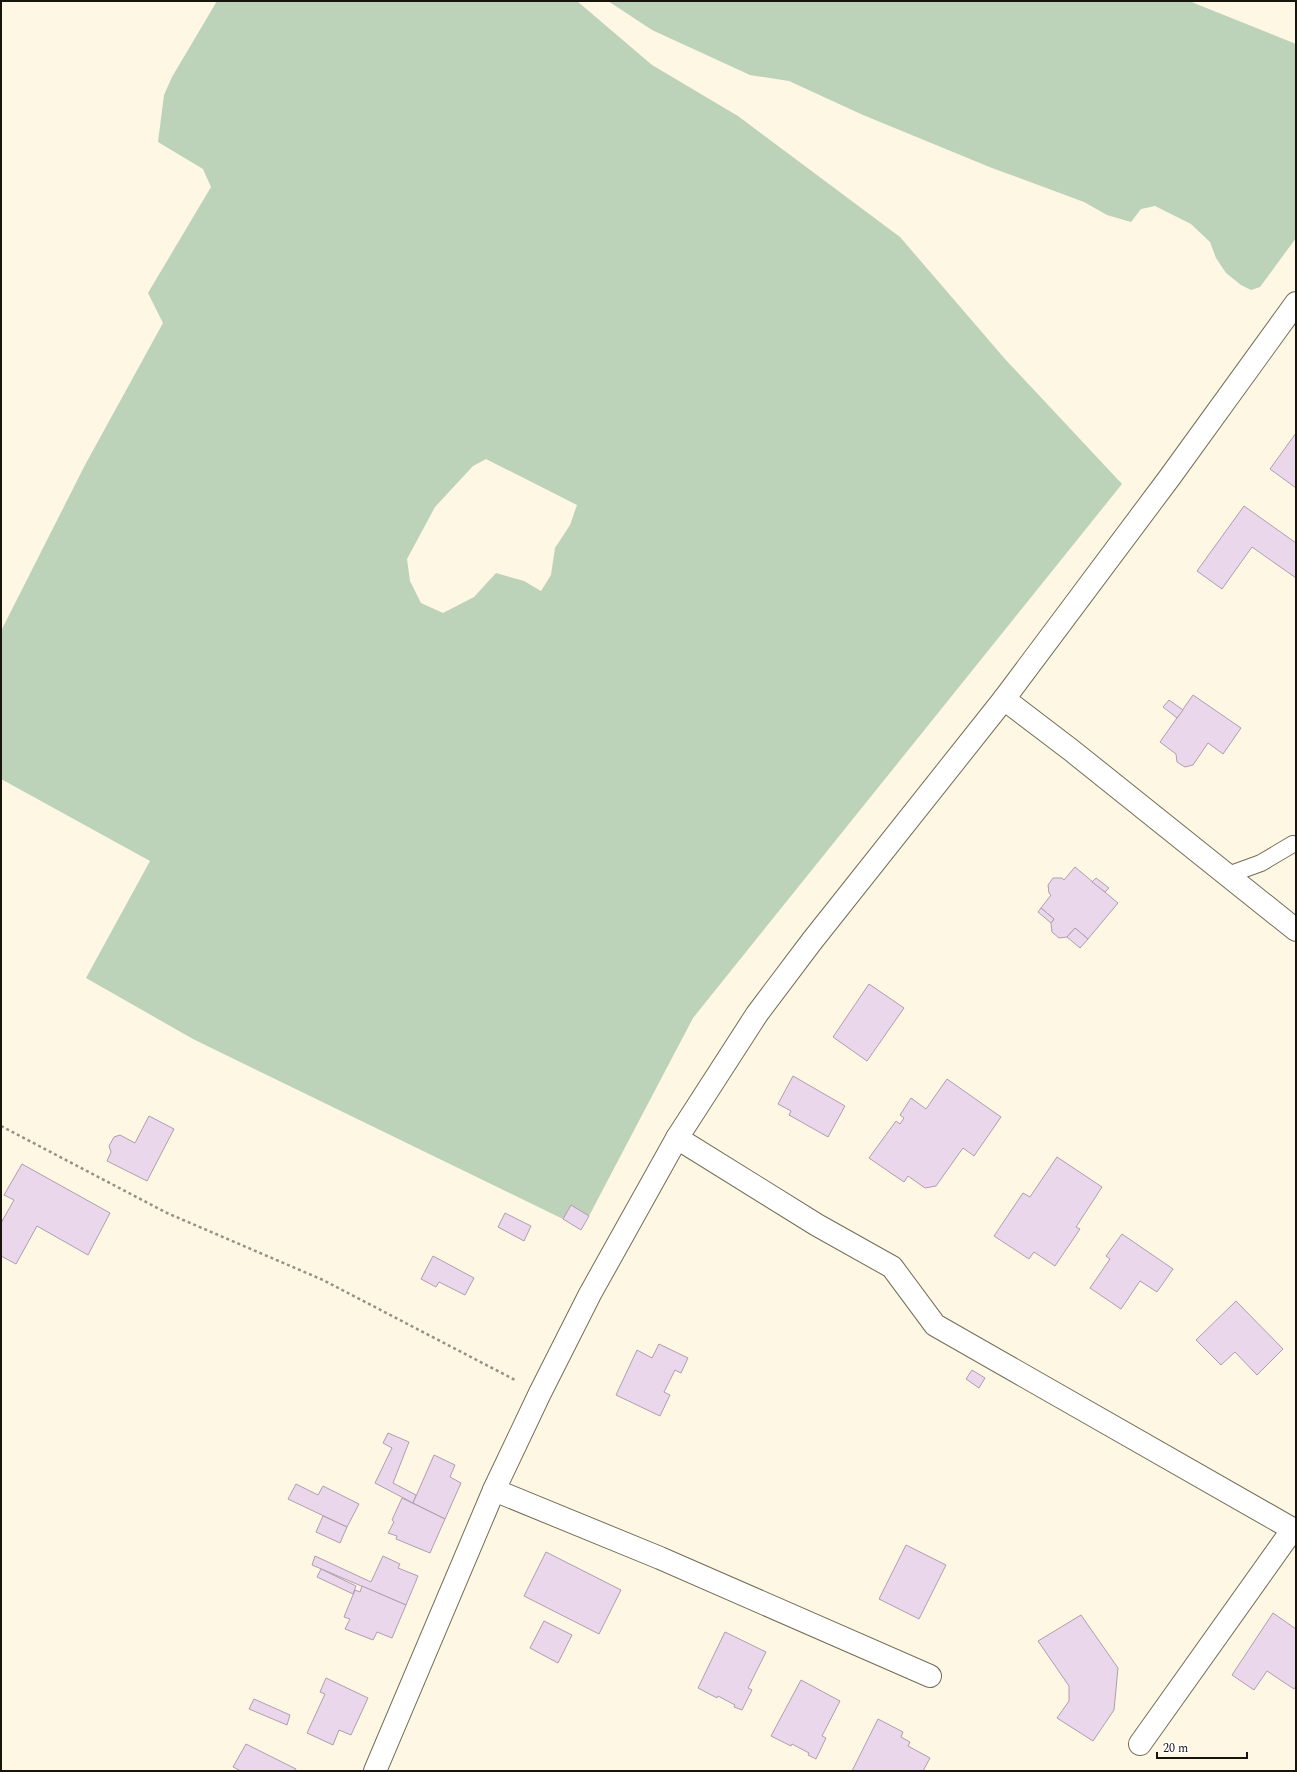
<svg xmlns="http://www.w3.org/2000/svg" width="1297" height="1772" viewBox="0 0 1297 1772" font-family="Spectral,serif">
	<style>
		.grass { fill: #bcd2b9; fill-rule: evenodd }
		.building { fill: #ebd7eb; stroke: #b09db0 }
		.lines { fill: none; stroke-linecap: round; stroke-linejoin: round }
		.service-casing { stroke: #746d57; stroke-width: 18 }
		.minor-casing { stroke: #746d57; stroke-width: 24 }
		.tertiary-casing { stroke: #746d57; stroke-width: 24 }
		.path { stroke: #979182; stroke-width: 2.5; stroke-dasharray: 3 3; stroke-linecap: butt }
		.service { stroke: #fff; stroke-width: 16 }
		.minor { stroke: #fff; stroke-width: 22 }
		.tertiary { stroke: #fff; stroke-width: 22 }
	</style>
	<rect width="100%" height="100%" fill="#fef7e3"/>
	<g class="grass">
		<path d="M217,1H577L652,65L738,116L900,237L1005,359L1122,484L693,1018L589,1216L571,1206L563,1219L193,1039L86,978L150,861L1,779V631L85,465L163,323L148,293L211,187L203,169L158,142L164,95L172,77ZM486,459L577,505L570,525L555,548L551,575L541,591L524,581L496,573L474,597L443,613L421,603L410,581L407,559L435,507L473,466Z"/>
		<polygon points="608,1 1189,1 1296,44 1296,238 1260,287 1251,290 1241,285 1226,273 1216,258 1210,242 1191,224 1155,206 1141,209 1131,222 1107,215 1084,202 992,168 863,115 789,81 750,75 652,30"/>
	</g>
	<g class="building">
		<polygon points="1296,433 1296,488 1270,469"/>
		<polygon points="1244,506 1296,543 1296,578 1252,547 1222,589 1197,571"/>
		<polygon points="1193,695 1241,728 1223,754 1208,743 1193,765 1185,767 1177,762 1176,754 1160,742"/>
		<polygon points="1169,700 1183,710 1177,718 1163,707"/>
		<polygon points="1075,867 1118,903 1088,939 1075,928 1067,937 1059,938 1052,932 1051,923 1054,919 1041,908 1051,895 1049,893 1048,885 1053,878 1062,878 1064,880"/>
		<polygon points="1096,878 1109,888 1105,892 1092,882"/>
		<polygon points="1041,908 1054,919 1051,923 1038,912"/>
		<polygon points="1075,928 1088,939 1080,948 1067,937"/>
		<polygon points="869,984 904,1008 867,1061 833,1037"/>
		<polygon points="793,1076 845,1106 828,1137 789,1115 791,1111 778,1104"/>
		<polygon points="947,1079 1001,1117 974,1156 963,1148 936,1186 925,1188 908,1176 904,1182 869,1158 896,1121 900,1124 904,1118 900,1115 911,1098 926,1109"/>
		<polygon points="149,1116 174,1129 147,1181 107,1161 111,1152 109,1146 114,1137 120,1135 135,1143"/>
		<polygon points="1057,1157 1102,1187 1076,1227 1080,1229 1055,1266 1034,1252 1029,1259 994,1236 1023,1193 1030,1197"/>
		<polygon points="22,1164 110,1213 88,1255 37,1226 16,1264 1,1256 1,1223 14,1200 4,1195"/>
		<polygon points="571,1205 589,1216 581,1230 563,1219"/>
		<polygon points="505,1213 531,1226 524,1241 498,1227"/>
		<polygon points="1122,1234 1173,1269 1157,1292 1140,1281 1121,1309 1090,1288 1110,1259 1106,1256"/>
		<polygon points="433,1256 474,1278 465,1295 439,1282 436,1287 421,1279"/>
		<polygon points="1236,1301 1283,1349 1257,1375 1235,1352 1221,1365 1196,1340"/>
		<polygon points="659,1344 688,1358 681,1373 675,1370 664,1392 670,1395 660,1416 616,1395 637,1350 652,1358"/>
		<polygon points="972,1370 985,1378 979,1388 966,1379"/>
		<polygon points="388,1433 409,1442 393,1483 416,1495 413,1503 375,1483 392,1448 383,1443"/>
		<polygon points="434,1455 455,1465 450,1477 461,1483 445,1519 413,1503"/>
		<polygon points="296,1484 318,1495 323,1486 359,1504 347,1527 288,1499"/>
		<polygon points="402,1498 445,1519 430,1553 396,1539 397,1536 388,1533 394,1522 392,1520"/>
		<polygon points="323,1516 347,1527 340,1543 316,1532"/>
		<polygon points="906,1545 946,1565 919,1619 879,1599"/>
		<polygon points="546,1552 621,1590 599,1634 524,1596"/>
		<polygon points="315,1556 371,1582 383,1556 400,1564 398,1568 418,1576 406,1605 312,1565"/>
		<polygon points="321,1569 356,1586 353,1594 317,1577"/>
		<polygon points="362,1586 406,1605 392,1638 377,1632 373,1640 345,1629 350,1619 344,1617 355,1590 360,1592"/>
		<polygon points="1273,1613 1296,1629 1296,1686 1294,1689 1267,1671 1254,1690 1232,1675"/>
		<polygon points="1081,1615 1118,1668 1114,1710 1093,1741 1057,1718 1069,1701 1069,1686 1038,1641"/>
		<polygon points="544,1621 572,1635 558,1663 530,1648"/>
		<polygon points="725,1632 766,1652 748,1688 752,1690 742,1710 734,1707 735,1705 718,1696 717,1698 698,1688"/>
		<polygon points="326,1678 368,1698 351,1735 339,1730 333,1745 307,1733 325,1694 320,1692"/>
		<polygon points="801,1680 840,1701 822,1736 826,1738 816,1759 808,1755 809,1753 792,1744 791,1746 771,1736"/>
		<polygon points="254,1699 290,1715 287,1725 249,1709"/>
		<polygon points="878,1719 903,1732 901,1737 910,1742 908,1746 930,1758 923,1771 852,1771"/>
		<polygon points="246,1744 296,1769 295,1771 241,1771 233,1767"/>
	</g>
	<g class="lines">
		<g class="service-casing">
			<polyline id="service" points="1228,875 1261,863 1293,844"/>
		</g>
		<g class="minor-casing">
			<g id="minor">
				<polyline points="1004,699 1071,750 1296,930"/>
				<polyline points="677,1138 817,1225 892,1267 935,1325 1296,1531"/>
				<polyline points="494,1490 660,1558 930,1676"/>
				<polyline points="1140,1744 1293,1529"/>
			</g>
		</g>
		<g class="tertiary-casing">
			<polyline id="tertiary" points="375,1771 494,1490 540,1393 590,1294 677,1138 757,1014 812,941 1004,699 1170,477 1296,303"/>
		</g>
		<polyline class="path" points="1,1126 167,1213 323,1280 517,1381"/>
		<use href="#service" class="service"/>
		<use href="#minor" class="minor"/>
		<use href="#tertiary" class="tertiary"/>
	</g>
	<rect width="1297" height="1772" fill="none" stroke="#17140b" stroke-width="4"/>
	<path d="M1157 1752v6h90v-6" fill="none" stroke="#17140b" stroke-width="2"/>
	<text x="1163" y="1752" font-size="12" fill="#17140b" stroke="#ffffff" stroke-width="3" paint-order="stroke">20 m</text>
</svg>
